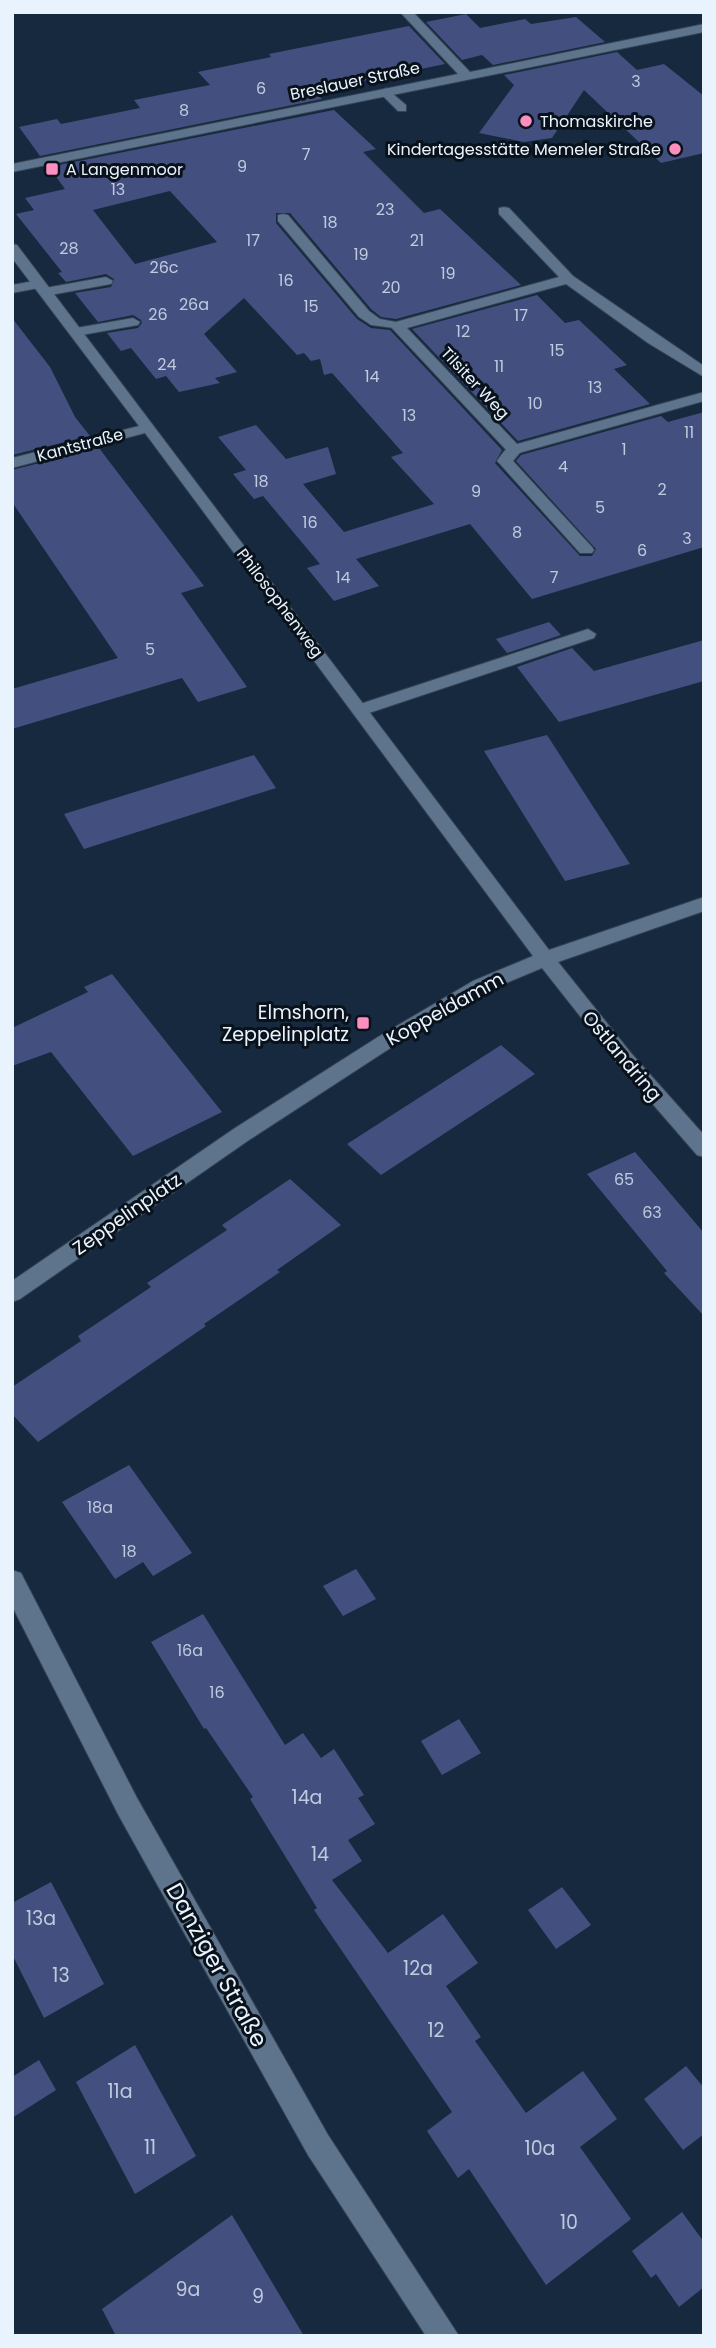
<svg xmlns="http://www.w3.org/2000/svg" width="716" height="2348" viewBox="0 0 716 2348" font-family="Poppins,sans-serif">
	<style>
		.building { fill: #43507f; fill-rule: evenodd }
		.lines { fill: none; stroke-linecap: round; stroke-linejoin: round }
		.lane-casing { stroke: #354354; stroke-width: 2 }
		.street-casing { stroke: #354354; stroke-width: 2 }
		.lane { fill: #5d748c; fill-rule: evenodd }
		.street { fill: #5d748c; fill-rule: evenodd }
		.poi-dot { fill: #fd8ec0; stroke: #09121b; stroke-width: 2.5 }
		.labels { text-anchor: middle; dominant-baseline: central; stroke-width: 6; stroke-linejoin: round; paint-order: stroke }
		.far-street-label { font-size: 16px; fill: #e9f3fe; stroke: #09121b }
		.number-label { font-size: 16px; fill: #c0cade }
		.far-poi-label { font-size: 16px; fill: #e9f3fe; stroke: #09121b; text-anchor: start }
		.street-label { font-size: 19px; fill: #e9f3fe; stroke: #09121b }
		.poi-label { font-size: 19px; fill: #e9f3fe; stroke: #09121b; text-anchor: end }
		.near-number-label { font-size: 19px; fill: #c0cade }
		.near-street-label { font-size: 23px; fill: #e9f3fe; stroke: #09121b }
	</style>
	<rect width="100%" height="100%" fill="#16293e"/>
	<g class="building">
		<polygon points="466,14 480,28 525,19 531,24 576,17 605,42 493,65 482,55 462,60 426,22"/>
		<polygon points="409,26 445,64 314,91 322,99 40,156 19,127 57,119 61,124 140,108 134,100 210,85 198,72 271,57 269,54"/>
		<polygon points="617,52 637,70 664,64 704,96 704,153 661,163 584,90 552,138 524,142 479,133 514,85 504,75"/>
		<path d="M334,110L376,149L363,152L424,213L440,209L521,285L396,319L381,317L371,309L290,213H276V223L357,319L371,328L390,330L502,450L495,463L580,556H592L596,549L516,461L521,455L661,416L668,422L704,412V547L532,599L470,524L356,559L379,586L334,601L307,568L320,564L263,496L254,499L233,474L246,470L218,437L256,425L286,459L328,447L336,474L303,484L344,532L434,504L391,457L403,453L332,373L324,375L320,359L311,361L304,353L297,355L244,298L204,334L237,372L215,378L220,383L179,392L166,376L156,379L131,348L121,351L107,333L138,328L142,323L141,320L133,315L98,322L75,293L111,287L114,279L106,274L66,282L58,273L62,272L16,214L34,210L25,198L65,189L49,167ZM170,191L217,242L135,264L93,210Z"/>
		<polygon points="537,295 565,323 579,320 627,365 614,369 650,404 518,441 412,329"/>
		<polygon points="12,318 50,367 75,417 90,436 12,455"/>
		<polygon points="99,448 204,586 181,593 247,687 198,702 182,678 12,729 12,689 118,658 12,502 12,470"/>
		<polygon points="549,622 561,635 507,653 496,639"/>
		<polygon points="704,640 704,681 559,722 517,667 572,648 594,671"/>
		<polygon points="547,735 630,864 565,881 484,751"/>
		<polygon points="254,755 276,788 84,849 64,814"/>
		<polygon points="112,974 222,1112 133,1156 51,1052 12,1066 12,1028 88,992 84,987"/>
		<polygon points="501,1045 535,1074 381,1175 347,1144"/>
		<polygon points="635,1152 704,1233 704,1316 664,1273 667,1271 587,1174"/>
		<polygon points="290,1179 341,1225 277,1270 280,1272 204,1324 206,1326 38,1442 12,1414 12,1387 81,1341 78,1336 151,1287 147,1283 227,1230 222,1225"/>
		<polygon points="129,1465 192,1553 153,1576 143,1562 115,1579 62,1502"/>
		<polygon points="356,1569 376,1599 343,1616 323,1586"/>
		<polygon points="203,1614 285,1745 303,1733 321,1758 334,1749 364,1795 358,1798 375,1824 348,1840 362,1861 332,1880 388,1953 443,1914 478,1963 446,1986 481,2037 475,2041 526,2113 583,2071 617,2119 580,2147 631,2219 546,2285 469,2169 458,2178 427,2131 452,2112 314,1910 317,1908 250,1799 253,1797 206,1728 204,1729 151,1642"/>
		<polygon points="459,1719 481,1753 442,1775 421,1741"/>
		<polygon points="51,1882 104,1984 44,2018 12,1954 12,1903"/>
		<polygon points="562,1887 591,1925 556,1949 528,1910"/>
		<polygon points="135,2045 196,2156 135,2194 76,2082"/>
		<polygon points="39,2060 56,2090 12,2118 12,2077"/>
		<polygon points="686,2066 704,2088 704,2134 683,2150 644,2099"/>
		<polygon points="682,2212 704,2242 704,2287 679,2307 656,2274 651,2278 632,2251"/>
		<polygon points="232,2215 304,2336 116,2336 102,2309"/>
	</g>
	<g class="lines">
		<g class="lane-casing">
			<g id="lane">
				<polygon points="386,88 406,105 406,111 398,111 382,95 380,92"/>
				<polygon points="283,214 288,215 369,311 380,319 402,323 404,326 402,329 371,325 359,317 278,221 278,215"/>
				<polygon points="106,277 113,281 111,284 45,296 38,292 45,288"/>
				<polygon points="39,280 44,281 44,287 12,293 12,285"/>
				<polygon points="133,318 140,322 138,325 76,336 69,332 76,328"/>
				<path d="M514,445L522,450L513,461L592,547L594,550L592,553H580L500,464L497,461C502,454 506,447 514,445Z"/>
				<polygon points="588,629 596,634 594,638 360,716 351,710 354,706"/>
			</g>
		</g>
		<g class="street-casing">
			<g id="street">
				<polygon points="400,12 413,12 470,72 704,24 704,32 12,172 12,164 458,74"/>
				<polygon points="504,207 509,208 573,276 704,366 704,377 648,343 566,284 407,328 517,444 704,392 704,401 519,453 509,453 390,326 392,323 559,277 499,214 499,208"/>
				<polygon points="12,244 17,245 549,950 704,897 704,911 558,962 631,1053 704,1135 704,1157 697,1155 617,1063 542,968 487,991 392,1047 249,1140 20,1299 12,1302 12,1281 235,1128 378,1037 473,981 533,956 145,433 12,468 12,458 139,426 12,258"/>
				<polygon points="12,1570 21,1573 137,1798 328,2135 459,2336 426,2336 308,2155 119,1816 12,1606"/>
			</g>
		</g>
		<use href="#lane" class="lane"/>
		<use href="#street" class="street"/>
	</g>
	<g class="poi-dot">
		<circle cx="526" cy="121" r="7"/>
		<circle cx="675" cy="149" r="7"/>
		<rect x="45" y="162" width="14" height="14" rx="3.5"/>
		<rect x="356" y="1016" width="14" height="14" rx="3.5"/>
	</g>
	<g class="labels">
		<g class="far-street-label">
			<text transform="translate(355 81) rotate(-12)">Breslauer Straße</text>
			<text transform="translate(475 383) rotate(47)">Tilsiter Weg</text>
			<text transform="translate(80 445) rotate(-15)">Kantstraße</text>
			<text transform="translate(280 603) rotate(53)">Philosophenweg</text>
		</g>
		<g class="number-label">
			<text x="636" y="81">3</text>
			<text x="261" y="88">6</text>
			<text x="184" y="110">8</text>
			<text x="306" y="154">7</text>
			<text x="242" y="166">9</text>
			<text x="118" y="189">13</text>
			<text x="385" y="209">23</text>
			<text x="330" y="222">18</text>
			<text x="253" y="240">17</text>
			<text x="417" y="240">21</text>
			<text x="69" y="248">28</text>
			<text x="361" y="254">19</text>
			<text x="164" y="267">26c</text>
			<text x="448" y="273">19</text>
			<text x="286" y="280">16</text>
			<text x="391" y="287">20</text>
			<text x="194" y="304">26a</text>
			<text x="311" y="306">15</text>
			<text x="158" y="314">26</text>
			<text x="521" y="315">17</text>
			<text x="463" y="331">12</text>
			<text x="557" y="350">15</text>
			<text x="167" y="364">24</text>
			<text x="499" y="366">11</text>
			<text x="372" y="376">14</text>
			<text x="595" y="387">13</text>
			<text x="535" y="403">10</text>
			<text x="409" y="415">13</text>
			<text x="689" y="432">11</text>
			<text x="624" y="449">1</text>
			<text x="563" y="466">4</text>
			<text x="261" y="481">18</text>
			<text x="662" y="489">2</text>
			<text x="476" y="491">9</text>
			<text x="600" y="507">5</text>
			<text x="310" y="522">16</text>
			<text x="517" y="532">8</text>
			<text x="687" y="538">3</text>
			<text x="642" y="550">6</text>
			<text x="343" y="577">14</text>
			<text x="554" y="577">7</text>
			<text x="150" y="649">5</text>
			<text x="624" y="1179">65</text>
			<text x="652" y="1212">63</text>
			<text x="100" y="1507">18a</text>
			<text x="129" y="1551">18</text>
			<text x="190" y="1650">16a</text>
			<text x="217" y="1692">16</text>
		</g>
		<g class="far-poi-label">
			<text x="540" y="121">Thomaskirche</text>
			<text x="661" y="149" text-anchor="end">Kindertagesstätte Memeler Straße</text>
			<text x="66" y="169">A Langenmoor</text>
		</g>
		<g class="street-label">
			<text transform="translate(445 1009) rotate(-29)">Koppeldamm</text>
			<text transform="translate(622 1056) rotate(50)">Ostlandring</text>
			<text transform="translate(127 1214) rotate(-35)">Zeppelinplatz</text>
		</g>
		<g class="poi-label">
			<text x="349" y="1012">Elmshorn,<tspan x="349" dy="22">Zeppelinplatz</tspan></text>
		</g>
		<g class="near-number-label">
			<text x="307" y="1797">14a</text>
			<text x="320" y="1854">14</text>
			<text x="41" y="1918">13a</text>
			<text x="418" y="1968">12a</text>
			<text x="61" y="1975">13</text>
			<text x="436" y="2030">12</text>
			<text x="120" y="2091">11a</text>
			<text x="150" y="2147">11</text>
			<text x="540" y="2148">10a</text>
			<text x="569" y="2222">10</text>
			<text x="188" y="2289">9a</text>
			<text x="258" y="2296">9</text>
		</g>
		<g class="near-street-label">
			<text transform="translate(217 1965) rotate(61)">Danziger Straße</text>
		</g>
	</g>
	<rect width="716" height="2348" fill="none" stroke="#e9f3fe" stroke-width="28"/>
</svg>
